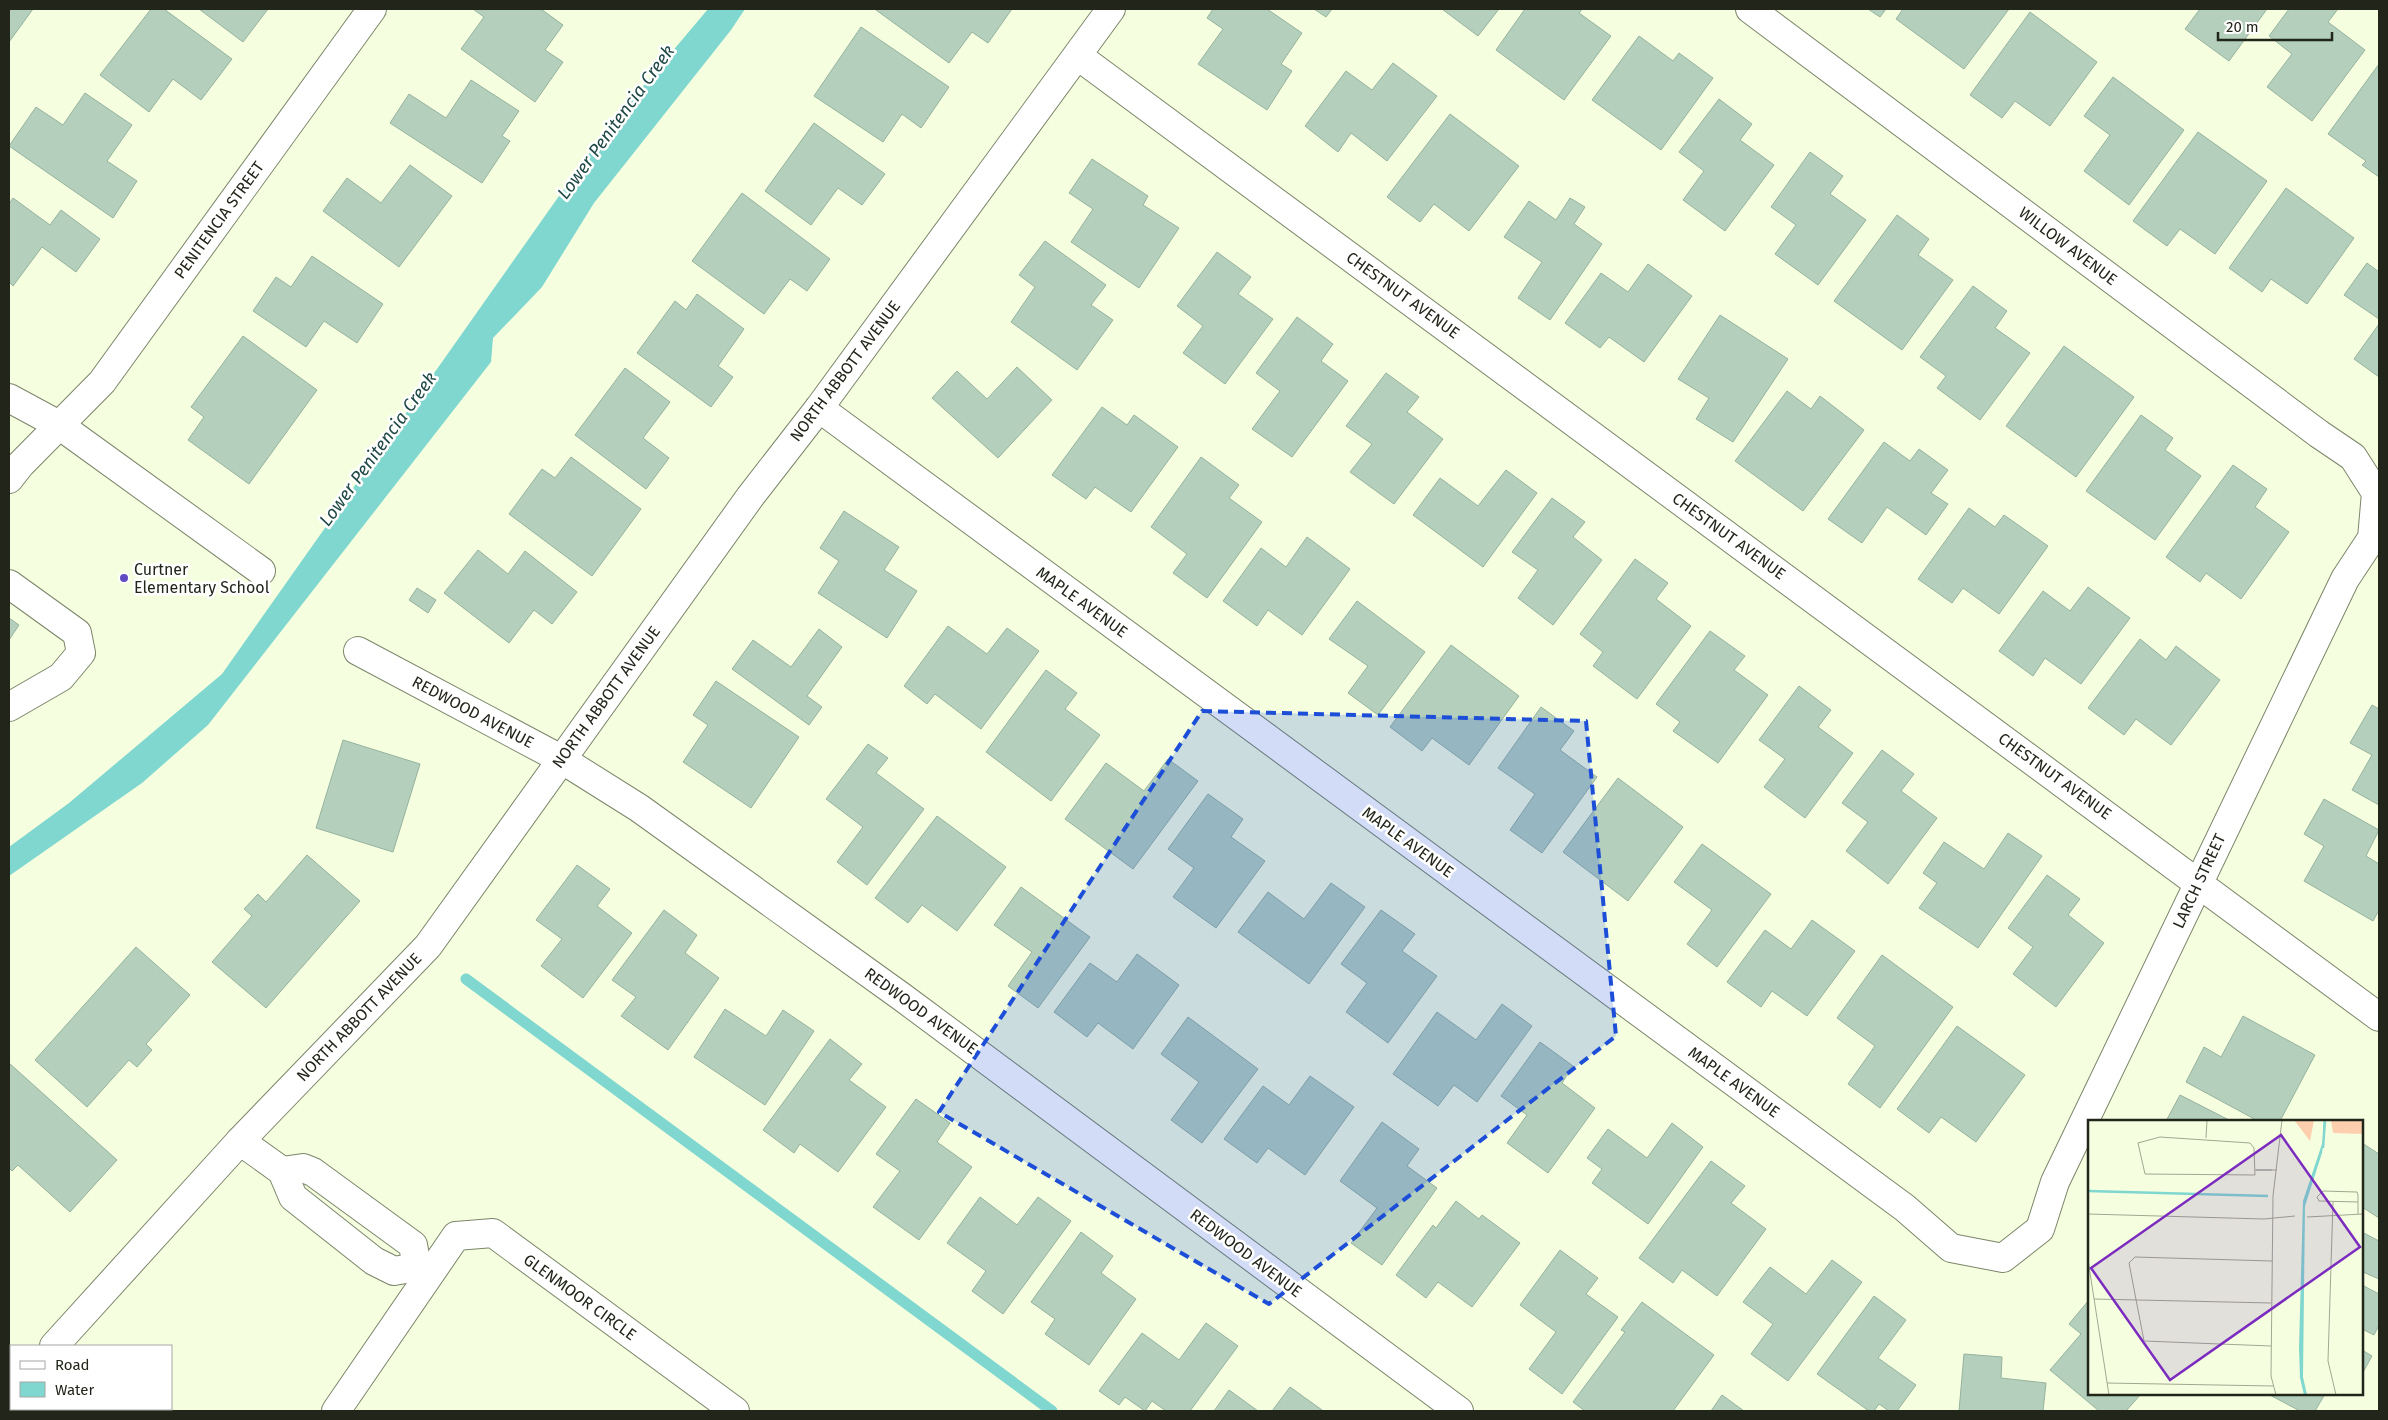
<svg xmlns="http://www.w3.org/2000/svg" width="2388" height="1420" viewBox="0 0 2388 1420" font-family="'Fira Sans',sans-serif">
	<style>
		.water { fill: #7fd7cf }
		.lines { fill: none; stroke-linecap: round; stroke-linejoin: round }
		.stream { stroke: #7fd7cf; stroke-width: 11 }
		.building { fill: #b4d0bc; stroke: #96b29e }
		.minor-casing { stroke: #7c856a; stroke-width: 30 }
		.minor { stroke: #fff; stroke-width: 28 }
		.marked { fill: #1d4ed8; fill-opacity: 0.2; stroke: #1d4ed8; stroke-width: 4; stroke-dasharray: 10 6; stroke-linejoin: round }
		.poi-dot { fill: #6149c2; stroke: #fff; stroke-width: 2 }
		.labels { text-anchor: middle; dominant-baseline: central; stroke-width: 5; stroke-linejoin: round; paint-order: stroke }
		.street-label { font-size: 16px; fill: #21251a; stroke: #fff }
		.poi-label { font-size: 16px; fill: #21251a; stroke: #fff; text-anchor: start }
		.water-label { font-size: 18px; font-style: italic; fill: #204946; stroke: #fff }
		.inset-river { fill: none; stroke: #7fd7cf; stroke-width: 2.5 }
		.inset-road { fill: none; stroke: #a0a891; stroke-width: 1 }
		.view { fill: #7b2cbf; fill-opacity: 0.15; stroke: #7b2cbf; stroke-width: 2.5 }
		.inset-edge { fill: none; stroke: #21251a; stroke-width: 2.5 }
	</style>
	<rect width="100%" height="100%" fill="#f5ffe0"/>
	<polygon class="water" points="708,9 745,9 731,30 594,203 542,287 493,338 491,362 208,725 142,783 9,876 9,847 69,803 222,674 602,135"/>
	<g class="lines">
		<polyline class="stream" points="466,979 1052,1411"/>
	</g>
	<g class="building">
		<polygon points="9,9 33,9 9,42"/>
		<polygon points="151,9 164,9 232,59 201,100 173,79 149,112 100,75"/>
		<polygon points="199,9 268,9 243,42"/>
		<polygon points="473,9 541,9 563,25 545,50 563,62 535,102 461,49 484,17"/>
		<polygon points="877,9 1012,9 988,43 972,32 949,63 876,10"/>
		<polygon points="1213,9 1267,9 1302,33 1281,64 1292,71 1267,110 1198,64 1223,29 1207,18"/>
		<polygon points="1314,9 1332,9 1326,17"/>
		<polygon points="1442,9 1499,9 1478,36"/>
		<polygon points="1525,9 1582,9 1579,13 1611,36 1564,100 1496,50"/>
		<polygon points="1868,9 1886,9 1880,17"/>
		<polygon points="1903,9 2009,9 1964,69 1896,19"/>
		<polygon points="2200,9 2267,9 2229,61 2185,29"/>
		<polygon points="2289,9 2338,9 2328,22 2365,50 2312,121 2267,87 2292,54 2269,36"/>
		<polygon points="2030,12 2097,62 2050,126 2015,101 2002,118 1970,95"/>
		<polygon points="861,27 949,87 921,128 902,114 883,142 814,96"/>
		<polygon points="1639,36 1673,61 1679,53 1713,78 1661,150 1592,100"/>
		<polygon points="1393,63 1437,96 1387,161 1351,133 1338,152 1305,126 1346,71 1372,90"/>
		<polygon points="2379,64 2379,177 2362,165 2366,161 2328,134"/>
		<polygon points="2113,77 2184,130 2129,205 2084,171 2110,135 2084,116"/>
		<polygon points="471,80 519,111 502,136 510,141 482,183 390,123 409,94 446,118"/>
		<polygon points="85,93 132,125 107,161 137,181 113,218 9,146 36,107 63,125"/>
		<polygon points="1719,99 1752,124 1740,140 1774,165 1725,231 1683,200 1704,171 1679,152"/>
		<polygon points="1450,114 1519,166 1469,231 1434,204 1420,222 1387,197"/>
		<polygon points="814,123 885,174 862,205 838,188 811,225 765,191"/>
		<polygon points="2198,132 2267,181 2215,254 2180,229 2167,246 2133,221"/>
		<polygon points="1810,152 1843,176 1830,194 1866,220 1818,285 1775,254 1796,225 1771,207"/>
		<polygon points="1092,159 1148,196 1143,205 1179,228 1139,288 1071,242 1093,209 1069,193"/>
		<polygon points="410,165 452,196 399,267 323,211 347,178 381,203"/>
		<polygon points="2286,188 2354,238 2307,304 2271,279 2262,292 2229,268"/>
		<polygon points="742,193 830,259 807,291 790,279 764,314 692,261"/>
		<polygon points="13,198 50,225 61,210 100,239 76,272 42,247 13,286 9,282 9,204"/>
		<polygon points="1570,198 1585,207 1574,224 1602,244 1550,320 1518,298 1542,262 1504,237 1529,201 1556,220"/>
		<polygon points="1897,215 1929,239 1918,255 1953,280 1902,350 1834,301"/>
		<polygon points="1045,241 1106,285 1091,305 1113,320 1077,370 1011,322 1035,287 1019,275"/>
		<polygon points="1217,252 1251,277 1238,294 1273,319 1225,384 1183,353 1203,326 1177,306"/>
		<polygon points="312,256 383,304 357,343 324,321 306,347 253,311 276,277 291,287"/>
		<polygon points="2367,263 2379,272 2379,319 2344,295"/>
		<polygon points="1648,264 1692,296 1644,362 1609,337 1600,348 1565,323 1601,273 1628,292"/>
		<polygon points="1973,286 2007,311 1995,328 2030,353 1980,420 1937,388 1946,376 1920,357"/>
		<polygon points="697,294 744,329 718,366 733,377 711,407 637,353 675,301 686,310"/>
		<polygon points="1720,315 1788,359 1733,442 1696,419 1709,398 1678,379"/>
		<polygon points="1297,317 1333,344 1321,361 1348,381 1292,457 1252,429 1280,391 1256,373"/>
		<polygon points="2379,324 2379,377 2354,359"/>
		<polygon points="243,336 317,390 249,484 188,440 204,417 191,407"/>
		<polygon points="2064,346 2134,397 2076,477 2006,426"/>
		<polygon points="1017,367 1052,400 998,458 932,398 957,371 987,399"/>
		<polygon points="625,368 670,402 643,438 669,458 646,489 575,435"/>
		<polygon points="1386,373 1419,397 1407,412 1443,439 1394,504 1350,472 1372,444 1346,426"/>
		<polygon points="1787,391 1811,409 1820,396 1864,430 1803,511 1735,461"/>
		<polygon points="1102,407 1127,425 1134,415 1178,447 1131,512 1095,487 1086,499 1052,475"/>
		<polygon points="2141,415 2173,438 2165,450 2201,476 2155,540 2086,491"/>
		<polygon points="1884,442 1910,461 1919,449 1948,470 1931,493 1948,504 1926,535 1887,507 1862,543 1828,519"/>
		<polygon points="571,457 641,509 592,576 509,514 542,469 555,478"/>
		<polygon points="1201,457 1239,485 1229,498 1262,522 1207,598 1173,573 1187,554 1151,527"/>
		<polygon points="2233,465 2267,489 2255,507 2289,532 2241,599 2206,573 2200,582 2166,557"/>
		<polygon points="1506,470 1537,493 1483,567 1413,515 1440,478 1478,506"/>
		<polygon points="1552,498 1585,522 1573,537 1602,560 1553,625 1518,598 1538,570 1512,552"/>
		<polygon points="1969,508 1995,527 2004,515 2048,546 1999,614 1963,588 1952,603 1918,579"/>
		<polygon points="844,511 899,547 884,570 917,591 887,638 818,593 839,561 820,548"/>
		<polygon points="1307,537 1350,569 1302,635 1268,610 1257,626 1223,601 1261,548 1286,567"/>
		<polygon points="478,550 508,574 525,551 577,592 552,624 534,610 509,643 444,593"/>
		<polygon points="1635,559 1668,583 1656,599 1691,626 1637,699 1593,666 1603,652 1580,634"/>
		<polygon points="2088,587 2130,618 2081,684 2045,658 2033,676 1999,651 2043,591 2070,611"/>
		<polygon points="417,588 436,600 428,613 409,600"/>
		<polygon points="1357,601 1425,652 1378,715 1348,693 1368,666 1329,639"/>
		<polygon points="9,618 19,625 9,640"/>
		<polygon points="948,626 987,654 1007,628 1039,651 981,729 935,694 927,704 904,686"/>
		<polygon points="819,629 842,647 807,696 822,707 809,725 732,669 753,640 791,667"/>
		<polygon points="1710,631 1745,656 1734,670 1768,695 1718,763 1673,731 1680,722 1656,704"/>
		<polygon points="2140,639 2166,660 2176,646 2220,680 2171,745 2136,719 2124,735 2088,708"/>
		<polygon points="1451,645 1519,696 1469,765 1432,738 1422,751 1390,727"/>
		<polygon points="1046,670 1077,693 1065,709 1100,735 1051,801 986,752"/>
		<polygon points="716,681 799,737 751,808 683,762 708,725 693,715"/>
		<polygon points="1799,686 1831,710 1818,727 1853,753 1805,818 1764,787 1785,759 1759,740"/>
		<polygon points="2372,705 2379,709 2379,805 2352,790 2372,755 2350,743"/>
		<polygon points="1541,707 1574,731 1560,750 1597,777 1542,853 1510,830 1535,794 1498,768"/>
		<polygon points="343,740 420,764 393,852 316,828"/>
		<polygon points="868,744 888,758 876,773 924,809 867,885 837,862 863,827 826,799"/>
		<polygon points="1882,750 1914,774 1901,791 1937,818 1888,884 1846,851 1868,822 1842,803"/>
		<polygon points="1168,759 1198,781 1133,869 1065,819 1106,763 1144,791"/>
		<polygon points="1618,778 1683,827 1628,901 1563,852"/>
		<polygon points="1208,794 1243,819 1231,837 1265,861 1216,928 1173,897 1194,868 1168,849"/>
		<polygon points="2324,799 2379,830 2366,856 2379,864 2379,910 2373,921 2304,881 2324,846 2304,834"/>
		<polygon points="937,816 1006,867 957,931 922,905 908,923 875,898"/>
		<polygon points="2008,833 2042,856 1978,948 1919,908 1937,883 1923,873 1944,842 1984,869"/>
		<polygon points="1702,844 1771,894 1717,967 1687,944 1712,910 1674,882"/>
		<polygon points="307,855 360,901 266,1008 212,962 252,916 244,909 258,894 266,902"/>
		<polygon points="577,865 610,889 597,906 632,933 583,998 541,966 562,939 536,920"/>
		<polygon points="2047,875 2080,899 2068,915 2104,943 2056,1007 2013,974 2033,947 2008,928"/>
		<polygon points="1331,883 1365,907 1309,984 1238,932 1268,892 1304,919"/>
		<polygon points="1021,887 1090,937 1038,1008 1008,986 1032,952 994,925"/>
		<polygon points="664,910 697,935 685,953 719,978 668,1050 621,1016 636,997 612,980"/>
		<polygon points="1381,910 1415,934 1402,951 1437,976 1388,1043 1346,1012 1367,983 1341,964"/>
		<polygon points="1812,920 1855,951 1807,1016 1772,991 1761,1007 1727,982 1765,930 1791,949"/>
		<polygon points="136,947 190,995 146,1044 152,1050 137,1067 129,1060 87,1107 35,1060"/>
		<polygon points="1137,954 1179,985 1133,1049 1098,1023 1087,1037 1054,1012 1090,963 1117,982"/>
		<polygon points="1882,955 1953,1007 1880,1108 1848,1084 1875,1046 1837,1018"/>
		<polygon points="1502,1004 1532,1026 1477,1102 1454,1085 1438,1106 1393,1074 1437,1012 1476,1040"/>
		<polygon points="725,1009 766,1036 783,1010 814,1031 765,1105 694,1057"/>
		<polygon points="2243,1016 2315,1055 2280,1121 2258,1121 2186,1082 2204,1047 2221,1057"/>
		<polygon points="1188,1017 1258,1069 1202,1143 1171,1120 1199,1082 1161,1054"/>
		<polygon points="1957,1026 2025,1075 1976,1142 1941,1117 1929,1133 1897,1109"/>
		<polygon points="830,1039 862,1064 849,1080 886,1107 838,1172 800,1144 794,1153 763,1130"/>
		<polygon points="1540,1042 1573,1066 1562,1083 1595,1108 1548,1173 1507,1143 1527,1115 1501,1096"/>
		<polygon points="9,1063 117,1160 70,1212 18,1165 12,1171 9,1168"/>
		<polygon points="1310,1076 1354,1107 1305,1175 1268,1148 1257,1163 1224,1139 1263,1086 1289,1105"/>
		<polygon points="2180,1095 2231,1121 2166,1121"/>
		<polygon points="916,1099 950,1123 937,1142 972,1167 919,1240 873,1207 900,1171 876,1154"/>
		<polygon points="1382,1122 1419,1149 1407,1166 1437,1188 1382,1265 1351,1243 1377,1208 1340,1181"/>
		<polygon points="1672,1123 1703,1147 1648,1224 1592,1183 1602,1169 1587,1158 1608,1129 1647,1158"/>
		<polygon points="2362,1143 2379,1154 2379,1218 2362,1207"/>
		<polygon points="1711,1161 1745,1186 1731,1203 1766,1229 1717,1296 1682,1270 1673,1283 1639,1258"/>
		<polygon points="980,1197 1017,1225 1038,1197 1071,1221 1003,1314 972,1291 986,1271 947,1243"/>
		<polygon points="1456,1201 1479,1219 1482,1215 1520,1243 1472,1307 1438,1282 1426,1298 1396,1275 1433,1225 1436,1228"/>
		<polygon points="1081,1232 1113,1256 1101,1273 1136,1299 1089,1365 1045,1334 1055,1319 1031,1302"/>
		<polygon points="2362,1232 2379,1241 2379,1279 2363,1272 2362,1276"/>
		<polygon points="1560,1250 1598,1278 1586,1294 1618,1317 1562,1394 1529,1369 1556,1332 1520,1305"/>
		<polygon points="1832,1260 1862,1282 1788,1381 1751,1354 1773,1324 1743,1302 1770,1267 1806,1294"/>
		<polygon points="2362,1285 2379,1294 2379,1325 2374,1335 2362,1329"/>
		<polygon points="1874,1296 1906,1320 1878,1358 1916,1385 1897,1411 1889,1411 1879,1404 1874,1411 1869,1411 1817,1374"/>
		<polygon points="2089,1300 2089,1394 2141,1394 2126,1411 2099,1411 2050,1370 2081,1334 2069,1324"/>
		<polygon points="1642,1302 1714,1355 1673,1411 1585,1411 1573,1402 1625,1332 1621,1330"/>
		<polygon points="1206,1323 1238,1346 1190,1411 1166,1411 1152,1401 1145,1411 1125,1397 1119,1405 1099,1391 1142,1333 1179,1360"/>
		<polygon points="2362,1350 2372,1356 2362,1374"/>
		<polygon points="1964,1354 2002,1357 2001,1378 2046,1383 2043,1411 1959,1411"/>
		<polygon points="1290,1387 1322,1410 1321,1411 1272,1411"/>
		<polygon points="1229,1390 1258,1411 1214,1411"/>
		<polygon points="2268,1394 2325,1394 2315,1411 2300,1411"/>
		<polygon points="1722,1395 1744,1411 1711,1411"/>
	</g>
	<g class="lines">
		<g class="minor-casing">
			<g id="minor">
				<polyline points="1078,56 2379,1017"/>
				<polyline points="9,398 59,425 261,571"/>
				<polyline points="819,408 1905,1208 1951,1248 2003,1258 2040,1229 2055,1182 2345,579 2372,538 2376,493 2353,457 2319,434 1750,9"/>
				<polyline points="9,479 20,465 102,382 372,9"/>
				<polyline points="9,584 77,633 81,653 61,677 9,707"/>
				<polyline points="358,651 561,759 639,808 902,997 1459,1411"/>
				<polyline points="240,1141 282,1171 293,1197 374,1261 394,1271 417,1267 428,1276"/>
				<polyline points="282,1171 303,1168 313,1172 413,1245 417,1267"/>
				<polyline points="54,1346 240,1141 428,946 750,497 819,408 1111,9"/>
				<polyline points="9,1396 11,1393"/>
				<polyline points="336,1411 456,1236 493,1233 735,1411"/>
			</g>
		</g>
		<use href="#minor" class="minor"/>
	</g>
	<path class="marked" d="M1202,711L1586,721L1616,1036L1269,1304L939,1112Z"/>
	<circle class="poi-dot" cx="124" cy="578" r="5"/>
	<g class="labels">
		<g class="street-label">
			<text transform="translate(219 220) rotate(-54)">PENITENCIA STREET</text>
			<text transform="translate(2068 246) rotate(37)">WILLOW AVENUE</text>
			<text transform="translate(1403 295) rotate(36)">CHESTNUT AVENUE</text>
			<text transform="translate(845 371) rotate(-53)">NORTH ABBOTT AVENUE</text>
			<text transform="translate(1729 536) rotate(36)">CHESTNUT AVENUE</text>
			<text transform="translate(1082 602) rotate(36)">MAPLE AVENUE</text>
			<text transform="translate(606 697) rotate(-54)">NORTH ABBOTT AVENUE</text>
			<text transform="translate(473 712) rotate(28)">REDWOOD AVENUE</text>
			<text transform="translate(2055 776) rotate(36)">CHESTNUT AVENUE</text>
			<text transform="translate(1408 842) rotate(36)">MAPLE AVENUE</text>
			<text transform="translate(2199 881) rotate(-65)">LARCH STREET</text>
			<text transform="translate(921 1011) rotate(36)">REDWOOD AVENUE</text>
			<text transform="translate(359 1017) rotate(-46)">NORTH ABBOTT AVENUE</text>
			<text transform="translate(1734 1082) rotate(36)">MAPLE AVENUE</text>
			<text transform="translate(1246 1253) rotate(37)">REDWOOD AVENUE</text>
			<text transform="translate(580 1297) rotate(36)">GLENMOOR CIRCLE</text>
		</g>
		<g class="poi-label">
			<text x="134" y="569">Curtner<tspan x="134" dy="18">Elementary School</tspan></text>
		</g>
		<g class="water-label">
			<text transform="translate(616 122) rotate(-54)">Lower Penitencia Creek</text>
			<text transform="translate(378 449) rotate(-54)">Lower Penitencia Creek</text>
		</g>
	</g>
	<g transform="translate(2088 1120)">
		<rect width="275" height="275" fill="#f5ffe0"/>
		<path d="M206,0H226L222,21ZM243,0H275V26V14L245,13Z" fill="#fecfaf"/>
		<path d="M235,0L237,13L234,33L217,86L215,257L219,275H216L212,258L211,228L215,81L235,21Z" fill="#7fd7cf"/>
		<path class="inset-river" d="M235,28L237,0M0,71L180,76"/>
		<path class="inset-road" d="M72,17L162,23L166,28L167,55L57,54L50,23ZM118,18L119,0M167,50H189M168,50H184M245,82L240,241L248,275M270,82L231,81L229,77L235,71L269,72L270,75V94M0,94L176,99L207,96M219,97L275,94M0,140L21,275M6,179L183,183M183,226L56,221L41,143L47,137L184,141M19,263L185,266M188,275L183,256L185,76L194,0"/>
		<path class="view" d="M193,15L272,127L82,260L3,148Z"/>
		<rect width="275" height="275" class="inset-edge"/>
	</g>
	<rect width="2388" height="1420" fill="none" stroke="#21251a" stroke-width="20"/>
	<rect x="10" y="1345" width="162" height="65" fill="#ffffff" stroke="#a6a8a3"/>
	<rect x="20" y="1361" width="25" height="8" fill="#ffffff" stroke="#a6a8a3"/>
	<text x="55" y="1370" font-size="15" fill="#21251a">Road</text>
	<rect x="20" y="1382" width="25" height="15" fill="#7fd7cf" stroke="#a6a8a3"/>
	<text x="55" y="1395" font-size="15" fill="#21251a">Water</text>
	<path d="M2218 32v8h114v-8" fill="none" stroke="#21251a" stroke-width="2.5"/>
	<text x="2226" y="32" font-size="15" fill="#21251a" stroke="#ffffff" stroke-width="4" paint-order="stroke">20 m</text>
</svg>
